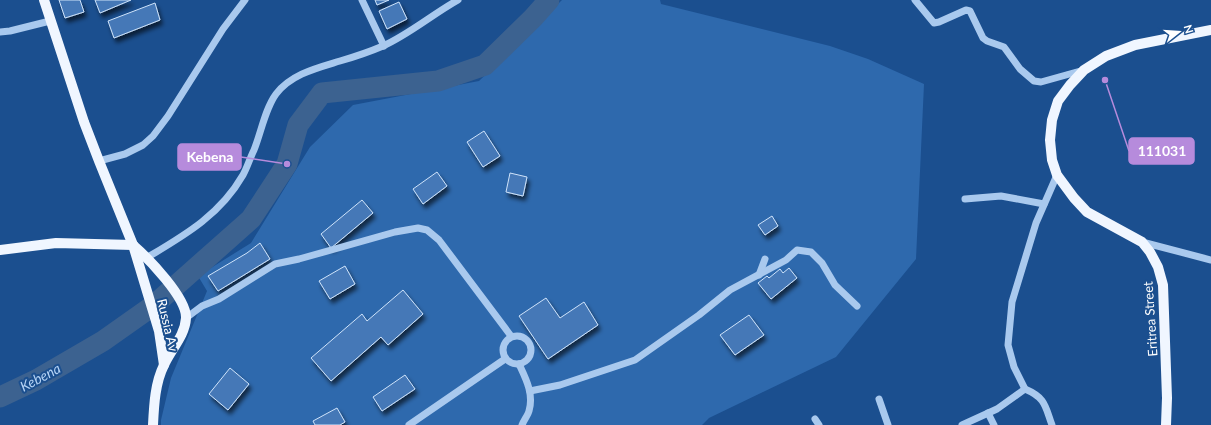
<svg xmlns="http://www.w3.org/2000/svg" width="1211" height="425" viewBox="0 0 1211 425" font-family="Lato,sans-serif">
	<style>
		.green { fill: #2e69ad }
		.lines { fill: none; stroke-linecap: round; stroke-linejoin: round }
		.river { stroke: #3c6290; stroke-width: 21 }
		.building { fill: #4478b7; stroke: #cfe3fa; filter: url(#shadow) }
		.minor { stroke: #a9c9ee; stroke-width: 7 }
		.major { stroke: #f0f6ff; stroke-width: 10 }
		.labels { text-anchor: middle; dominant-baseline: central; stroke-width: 4; stroke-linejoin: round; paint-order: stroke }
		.street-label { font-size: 13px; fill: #fff; stroke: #1b4f8f }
		.water-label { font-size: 14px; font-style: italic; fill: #b5d3f5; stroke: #1b4f8f }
		.leader { fill: none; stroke: #b68bdc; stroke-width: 1.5 }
		.callout-dot { fill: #b68bdc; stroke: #1b4f8f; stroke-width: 1.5 }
		.callout { fill: #b68bdc; stroke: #b68bdc; stroke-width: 1.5 }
		.callout-label { font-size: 14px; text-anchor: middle; font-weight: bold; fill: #fff }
	</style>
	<defs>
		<filter id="shadow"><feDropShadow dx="2.5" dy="4.5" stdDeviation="2" flood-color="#0009"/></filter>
	</defs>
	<rect width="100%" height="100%" fill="#1b4f8f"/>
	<polygon class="green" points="562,0 660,0 661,4 830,46 868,59 924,84 916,259 836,357 709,418 702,425 161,425 161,420 171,378 207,291 198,276 251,243 310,147 353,105 479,81"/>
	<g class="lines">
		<polyline class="river" points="0,397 36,380 103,341 154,305 251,219 287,164 298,125 322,93 438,81 485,65 533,18 549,0"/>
	</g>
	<g class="building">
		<polygon points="59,0 80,0 84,12 65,18"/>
		<polygon points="95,0 131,0 100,13"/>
		<polygon points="375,0 389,0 377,5"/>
		<polygon points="399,2 407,19 387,29 379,11"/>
		<polygon points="155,3 160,20 114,38 108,21"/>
		<polygon points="484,131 500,156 483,167 467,142"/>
		<polygon points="437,172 447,186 423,204 413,189"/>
		<polygon points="510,173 527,177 523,196 506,192"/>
		<polygon points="362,200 373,213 331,248 321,234"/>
		<polygon points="772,216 778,226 765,235 758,225"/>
		<polygon points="260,243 270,259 218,291 208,276 247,253"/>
		<polygon points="345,266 355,284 330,299 319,281"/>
		<polygon points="789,268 797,278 771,299 758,283 767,276 769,278 780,269 783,273"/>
		<polygon points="403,290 423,314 388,345 381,337 331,381 311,358 362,314 367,321"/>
		<polygon points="546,298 560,318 584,302 598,325 548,359 519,316"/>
		<polygon points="749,315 764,335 735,355 720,335"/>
		<polygon points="230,368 249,384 228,410 209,394"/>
		<polygon points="405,375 415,389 382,411 373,397"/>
		<polygon points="337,408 345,422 340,425 315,425 313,421"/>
	</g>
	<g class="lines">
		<g class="minor">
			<polyline points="362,0 384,46"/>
			<polyline points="915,0 934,23 939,22 966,10 970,11 983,38 987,41 1004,47 1020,69 1034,81 1041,82 1084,70"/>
			<polyline points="0,32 10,31 50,21"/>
			<polyline points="99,161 125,154 143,145 153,136 168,116 223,29 245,0"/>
			<polyline points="965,199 1001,196 1044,204"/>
			<polyline points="1142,242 1211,260"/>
			<path d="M148,257C185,235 220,215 243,175C247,168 250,158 254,150C261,133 265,109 276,94C291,74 317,68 340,61C354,57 369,52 383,46C408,35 433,14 458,0"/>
			<polyline points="759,275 765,259"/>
			<polyline points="186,318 202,306 219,299 275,264 299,259 395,232 418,228 427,230 439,240 511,336"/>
			<circle cx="517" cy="350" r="14"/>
			<path d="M519,364C526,379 534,394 529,411C528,415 524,420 522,425"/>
			<polyline points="530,391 560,385 635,360 699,315 730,290 786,260 797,250 811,252 822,263 835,285 857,306"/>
			<polyline points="879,399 888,425"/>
			<polyline points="988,413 994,425"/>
			<polyline points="815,419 819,425"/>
			<polyline points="409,425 505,359"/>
			<polyline points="962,425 997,409 1025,389"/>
			<path d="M1052,425C1045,406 1046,398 1025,389L1014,367L1008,345L1012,302L1036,223L1057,175"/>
		</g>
		<g class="major">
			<polyline points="44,0 84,122 99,161 133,245 159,331 164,365"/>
			<path d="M133,245C148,258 187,298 186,318C185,336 171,349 164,365C155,383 154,405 153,425"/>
			<polyline points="0,250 56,243 133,245"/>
			<polyline points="1166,425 1167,398 1163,285 1158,267 1150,252 1142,242 1087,212 1074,198 1057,175 1052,160 1050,140 1052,120 1058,101 1070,85 1084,70 1106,56 1135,45 1211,30"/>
		</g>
	</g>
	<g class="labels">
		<g class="street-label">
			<text transform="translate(1150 319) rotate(-94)">Eritrea Street</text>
			<text transform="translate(168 325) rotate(77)">Russia Av</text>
		</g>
		<g class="water-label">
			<text transform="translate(40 377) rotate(-28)">Kebena</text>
		</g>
	</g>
	<path class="leader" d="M1105 80L1129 151M287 164L241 157"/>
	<g class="callout-dot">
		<circle cx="1105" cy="80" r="4"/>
		<circle cx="287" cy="164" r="4"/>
	</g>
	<g class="callout">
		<rect x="1129" y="138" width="65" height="26" rx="4"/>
		<rect x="178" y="144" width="63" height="26" rx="4"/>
	</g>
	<g class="callout-label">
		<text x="1162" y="156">111031</text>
		<text x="210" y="162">Kebena</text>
	</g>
	<g transform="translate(1179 32) rotate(73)" stroke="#1b4f8f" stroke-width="3" paint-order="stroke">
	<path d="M0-3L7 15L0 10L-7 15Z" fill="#ffffff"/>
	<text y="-6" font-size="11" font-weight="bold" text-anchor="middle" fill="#ffffff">N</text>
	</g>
</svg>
